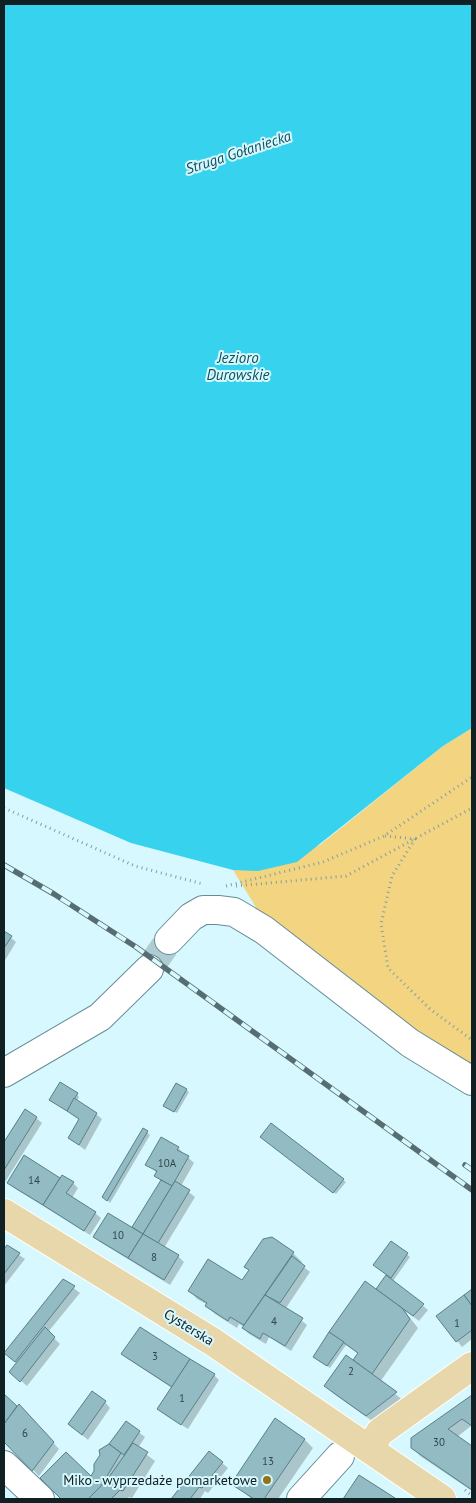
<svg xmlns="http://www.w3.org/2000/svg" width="476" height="1503" viewBox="0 0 476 1503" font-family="'PT Sans',sans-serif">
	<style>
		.green { fill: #f3d481 }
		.water { fill: #37d3ee }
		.shadow { fill: #0003 }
		.building { fill: #93bbc3; stroke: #598088 }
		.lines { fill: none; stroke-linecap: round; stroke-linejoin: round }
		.minor-tunnel { stroke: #aecdd2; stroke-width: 28; stroke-dasharray: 28 14; stroke-linecap: butt }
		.minor-casing { stroke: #668d95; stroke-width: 30 }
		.major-casing { stroke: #fff; stroke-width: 30 }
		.path { stroke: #849ea3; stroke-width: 3; stroke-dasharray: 1 4; stroke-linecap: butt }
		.minor { stroke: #fff; stroke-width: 28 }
		.major { stroke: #e8d7ab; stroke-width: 28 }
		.rail-casing { stroke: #566d71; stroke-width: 5.5 }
		.rail { stroke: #d6f8fe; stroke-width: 4; stroke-dasharray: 11; stroke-linecap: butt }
		.poi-dot { fill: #917319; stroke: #d6f8fe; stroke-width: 2 }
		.labels { text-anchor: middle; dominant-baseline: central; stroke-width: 4; stroke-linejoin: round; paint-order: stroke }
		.number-label { font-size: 11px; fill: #31474b }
		.street-label { font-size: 14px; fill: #102023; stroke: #d6f8fe }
		.poi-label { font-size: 14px; fill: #102023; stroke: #d6f8fe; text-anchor: end }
		.water-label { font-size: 15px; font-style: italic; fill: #0f505a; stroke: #d6f8fe }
	</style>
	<rect width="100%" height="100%" fill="#d6f8fe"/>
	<polygon class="green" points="472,728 472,1067 418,1033 259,912 233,870 320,845 443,746"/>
	<polygon class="water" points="4,4 472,4 472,728 443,746 297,862 258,871 233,870 131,843 4,788"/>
	<g class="shadow">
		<polygon points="4,932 16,942 4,962"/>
		<polygon points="186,1090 189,1092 177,1113 165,1106"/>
		<polygon points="77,1094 79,1097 77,1101 96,1114 102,1119 85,1150 69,1138 80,1120 51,1100"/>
		<polygon points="36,1118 42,1123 5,1182 4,1144"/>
		<polygon points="143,1129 150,1135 110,1203 104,1197"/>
		<polygon points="264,1139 343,1180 346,1182 336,1194"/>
		<polygon points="178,1148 194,1163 181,1186 195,1197 164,1248 178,1256 184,1262 170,1285 100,1242 95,1236 132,1229 161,1181 156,1175 157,1173 147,1164"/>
		<polygon points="24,1157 61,1179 73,1183 78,1188 72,1198 95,1213 101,1218 90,1235 14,1188 8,1183"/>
		<polygon points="272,1238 293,1253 302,1262 300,1264 310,1272 286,1308 307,1325 291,1351 269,1337 266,1344 249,1334 243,1328 244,1327 239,1324 237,1328 215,1314 207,1306 208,1305 197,1299 189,1290 242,1282 250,1271 245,1267"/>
		<polygon points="391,1242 410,1257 393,1281 428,1310 419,1321 407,1312 406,1313 418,1328 380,1382 404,1401 375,1423 334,1394 326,1386 353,1362 359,1354 346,1345 330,1368 318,1360 383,1293 378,1289 388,1275"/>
		<polygon points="7,1247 25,1259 4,1286 4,1251"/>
		<polygon points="63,1280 80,1293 48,1332 60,1344 27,1386 11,1372 17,1364 5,1353"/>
		<polygon points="472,1290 472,1339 462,1347 438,1316"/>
		<polygon points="123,1354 214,1375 219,1380 188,1429 164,1414 159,1409 172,1388 128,1359"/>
		<polygon points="4,1395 17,1408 24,1411 59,1449 39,1476 4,1440"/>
		<polygon points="472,1397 472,1427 471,1426 457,1437 472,1448 472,1491 420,1456 412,1447 412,1439"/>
		<polygon points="105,1402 110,1408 88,1440 75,1429"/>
		<polygon points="276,1420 305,1440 313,1448 278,1499 252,1499 233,1484"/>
		<polygon points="126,1423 145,1437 138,1448 155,1461 132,1498 129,1497 127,1499 63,1499 42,1478 91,1478 117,1451 110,1444"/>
		<polygon points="209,1452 228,1468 208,1493 205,1491 200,1499 173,1499"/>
	</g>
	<g class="building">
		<polygon points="4,931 12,936 4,948"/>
		<polygon points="60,1082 78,1093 67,1111 49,1100"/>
		<polygon points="176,1083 187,1089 174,1112 163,1106"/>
		<polygon points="74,1098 97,1113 79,1145 68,1138 79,1119 67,1111"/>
		<polygon points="25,1109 37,1117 4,1170 4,1142"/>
		<polygon points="271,1123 344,1179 333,1193 260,1137"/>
		<polygon points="143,1128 148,1131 107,1201 102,1197"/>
		<polygon points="161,1137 179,1147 177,1150 189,1156 172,1186 154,1176 157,1171 145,1165"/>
		<polygon points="24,1155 60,1178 43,1205 7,1183"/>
		<polygon points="62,1175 74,1182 66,1193 96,1212 84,1231 43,1205"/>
		<polygon points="161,1180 172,1186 143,1234 132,1227"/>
		<polygon points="175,1181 190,1190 158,1243 143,1234"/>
		<polygon points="108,1213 143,1234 128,1258 93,1237"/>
		<polygon points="143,1234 179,1255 164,1280 128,1258"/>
		<polygon points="272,1237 294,1252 244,1325 230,1317 228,1321 205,1306 207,1303 188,1291 208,1259 242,1280 249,1270 244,1267 263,1239"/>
		<polygon points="391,1241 408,1253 391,1278 373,1265"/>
		<polygon points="7,1245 20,1253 4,1274 4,1249"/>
		<polygon points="292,1256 305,1266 280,1303 265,1295"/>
		<polygon points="386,1275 424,1304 413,1316 376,1289"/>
		<polygon points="63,1279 75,1286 15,1362 4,1353"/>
		<polygon points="365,1281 402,1308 410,1319 372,1374 353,1360 358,1353 329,1332"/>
		<polygon points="472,1289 472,1306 464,1295"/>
		<polygon points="265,1295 303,1318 285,1346 263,1333 260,1339 242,1328"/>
		<polygon points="464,1295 472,1306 472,1330 456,1342 436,1316"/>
		<polygon points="45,1327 55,1337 20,1382 9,1372"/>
		<polygon points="140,1327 190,1359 172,1387 121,1354"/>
		<polygon points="329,1332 344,1342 327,1366 313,1357"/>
		<polygon points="346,1355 397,1392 366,1416 324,1386"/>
		<polygon points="190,1359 215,1374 181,1425 157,1409"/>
		<polygon points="92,1391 106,1401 82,1435 68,1424"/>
		<polygon points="4,1394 17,1406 4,1424"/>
		<polygon points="472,1395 472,1426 462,1419 448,1429 472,1446 472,1490 411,1448 411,1438"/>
		<polygon points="19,1404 54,1442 32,1471 4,1442 4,1424"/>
		<polygon points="275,1418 305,1439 264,1499 254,1499 231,1484"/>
		<polygon points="126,1421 140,1431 124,1455 109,1444"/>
		<polygon points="133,1443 148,1452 123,1491 120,1490 111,1499 88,1499 107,1480"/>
		<polygon points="109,1444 121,1453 101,1486 88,1499 61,1499 40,1478 66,1452 91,1476 94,1471 94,1464 100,1455 99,1450"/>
		<polygon points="209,1451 223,1462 202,1488 199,1487 190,1499 171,1499"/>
		<polygon points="359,1475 395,1498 395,1499 343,1499"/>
	</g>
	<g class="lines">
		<polyline class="minor-tunnel" points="149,969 169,940"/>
		<g class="minor-casing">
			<g id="minor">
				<polyline points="169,940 191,917 203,910 218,910 234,912 264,930 410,1043 472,1081"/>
				<polyline points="4,1073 100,1017 149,969"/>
				<polyline points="4,1465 40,1499"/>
				<polyline points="301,1499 340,1456"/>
			</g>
		</g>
		<g class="major-casing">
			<g id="major">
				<polyline points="4,1213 213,1342 442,1499"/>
				<polyline points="369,1449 380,1432 472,1366"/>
			</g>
		</g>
		<g class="path">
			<polyline points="4,808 135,866 203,884"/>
			<polyline points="385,836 415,839 392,876 381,924 388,968 430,1009 472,1040"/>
			<polyline points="226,886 323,862 384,836 472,777"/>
			<polyline points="236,886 346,876 472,808"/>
			<polyline points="465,1490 472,1496"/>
		</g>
		<use href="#minor" class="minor"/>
		<use href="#major" class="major"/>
		<g class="rail-casing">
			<g id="rail">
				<polyline points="4,865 54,894 136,947 472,1190"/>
				<polyline points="465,1165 472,1170"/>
			</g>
		</g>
		<use href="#rail" class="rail"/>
	</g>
	<circle class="poi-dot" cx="267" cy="1480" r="5"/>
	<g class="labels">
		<g class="number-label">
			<text x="167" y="1163">10A</text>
			<text x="34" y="1180">14</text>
			<text x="118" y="1235">10</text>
			<text x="154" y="1257">8</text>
			<text x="274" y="1321">4</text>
			<text x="457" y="1323">1</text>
			<text x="155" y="1356">3</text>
			<text x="351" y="1371">2</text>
			<text x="182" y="1398">1</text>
			<text x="25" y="1433">6</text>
			<text x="439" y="1442">30</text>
			<text x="268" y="1461">13</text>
		</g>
		<g class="street-label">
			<text transform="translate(189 1327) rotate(32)">Cysterska</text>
		</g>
		<g class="poi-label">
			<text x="257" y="1480">Miko - wyprzedaże pomarketowe</text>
		</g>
		<g class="water-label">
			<text transform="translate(238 152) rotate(-18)">Struga Gołaniecka</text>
			<text x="238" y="357">Jezioro<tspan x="238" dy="17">Durowskie</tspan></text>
		</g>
	</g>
	<rect width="476" height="1503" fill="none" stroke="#102023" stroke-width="10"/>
</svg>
